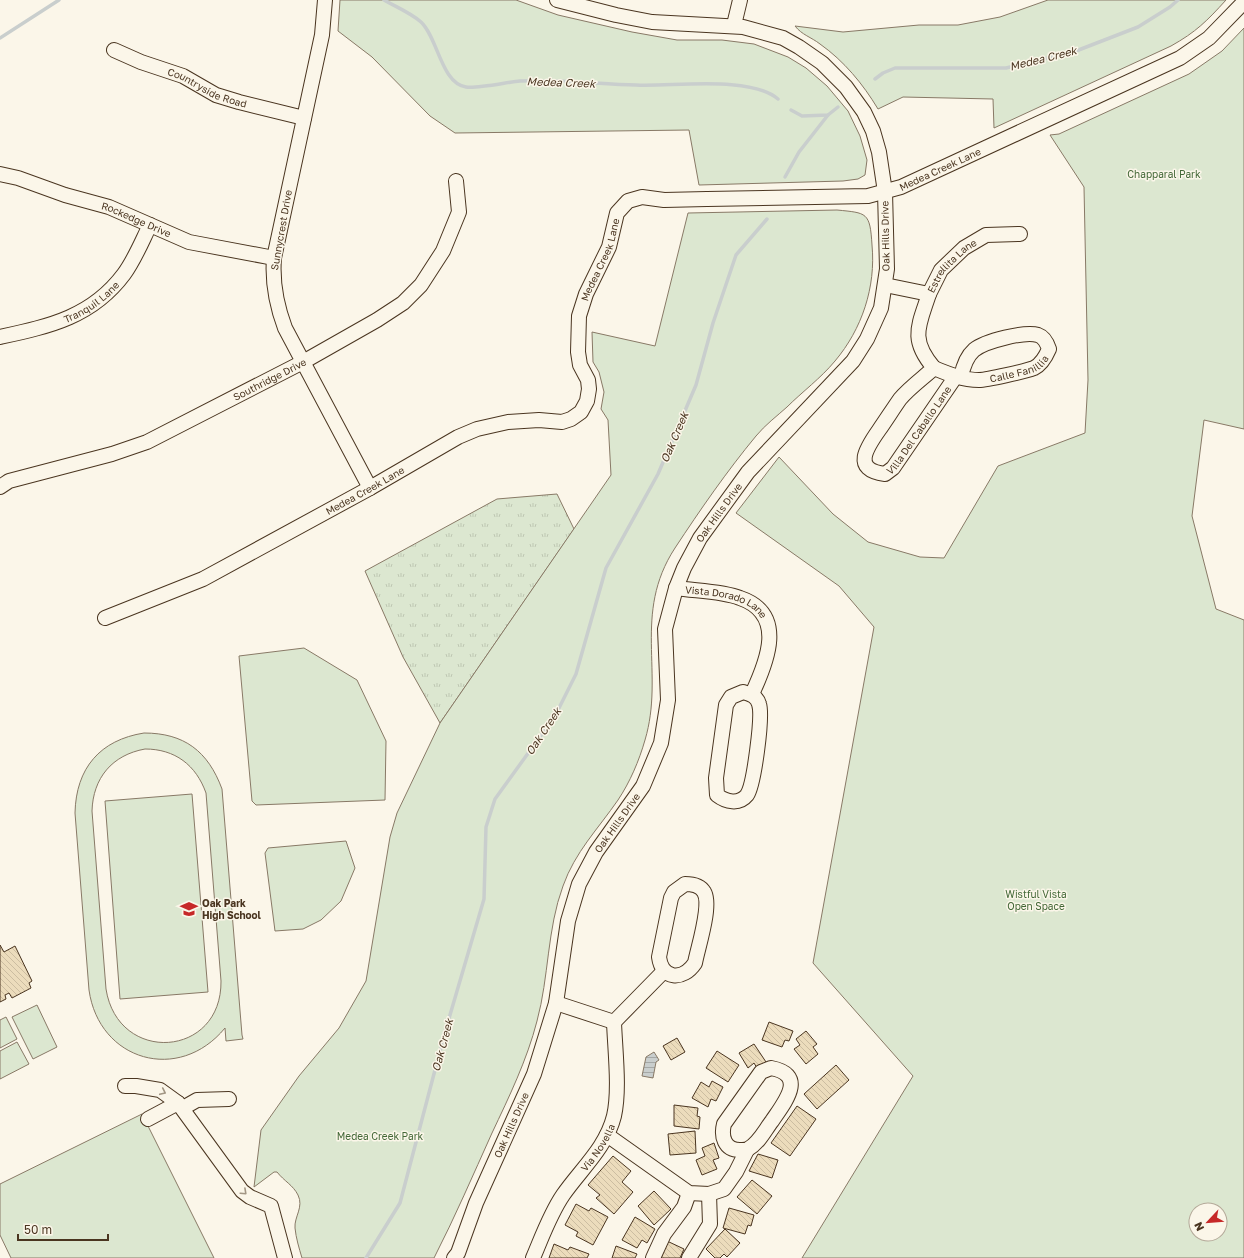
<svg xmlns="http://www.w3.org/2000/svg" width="1244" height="1258" viewBox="0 0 1244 1258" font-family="'Golos Text',sans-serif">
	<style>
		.grass { fill: url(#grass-tufts); stroke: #887966 }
		.park { fill: #dce7d0; stroke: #887966; fill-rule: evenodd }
		.water { fill: url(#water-rules); stroke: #887966 }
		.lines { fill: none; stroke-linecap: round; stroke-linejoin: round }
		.stream { stroke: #c9cecd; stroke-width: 3.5 }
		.building { fill: url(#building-back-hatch); stroke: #4a3520 }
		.minor-casing { stroke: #4a3520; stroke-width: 16 }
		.minor { stroke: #fbf6e9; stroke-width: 14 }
		.oneway { stroke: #a29684 }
		.labels { text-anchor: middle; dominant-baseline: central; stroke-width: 3; stroke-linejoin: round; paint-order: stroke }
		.street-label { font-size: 10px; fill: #4a3520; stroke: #fbf6e9 }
		.park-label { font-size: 10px; fill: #436837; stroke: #fbf6e9 }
		.poi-label { font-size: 10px; font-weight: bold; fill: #4a3520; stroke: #fbf6e9; text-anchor: start }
		.water-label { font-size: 11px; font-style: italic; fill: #4a3520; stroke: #fbf6e9 }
	</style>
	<defs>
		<pattern id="grass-tufts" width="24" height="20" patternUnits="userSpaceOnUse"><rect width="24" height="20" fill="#dce7d0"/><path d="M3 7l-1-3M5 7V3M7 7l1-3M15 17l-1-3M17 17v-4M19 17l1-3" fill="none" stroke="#bec7b2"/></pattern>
		<pattern id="water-rules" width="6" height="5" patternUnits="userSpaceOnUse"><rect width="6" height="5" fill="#c9cecd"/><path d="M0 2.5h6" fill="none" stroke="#a5a8a6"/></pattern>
		<pattern id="building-back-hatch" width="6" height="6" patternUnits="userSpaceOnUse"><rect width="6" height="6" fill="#ecdcbc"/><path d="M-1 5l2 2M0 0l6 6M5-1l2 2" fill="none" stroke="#ccbda1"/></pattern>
	</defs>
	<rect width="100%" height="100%" fill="#fbf6e9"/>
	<polygon class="grass" points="557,494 574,529 440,723 403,657 365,571 497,499"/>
	<g class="park">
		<polygon points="340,0 516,0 558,15 632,32 677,40 722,40 754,44 788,57 806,68 827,86 848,111 860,136 867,160 865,175 858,179 843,181 699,185 689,130 455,133 430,116 372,57 338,31"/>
		<path d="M1048,0H1226C1207,21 1196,32 1171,46L994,128L993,99L903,97L878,109C863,84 844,61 820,44C811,37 802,35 795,26L843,32L919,25H958L1000,17Z"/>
		<path d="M1244,28V429L1204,420L1192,516L1216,609L1244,620V1258H802L913,1076L813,963L874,627L839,586L736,513L779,457L833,514L868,542L920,557L944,558L998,466L1085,433L1088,380L1084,187L1050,135L1059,134L1189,74L1222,51ZM1196,1210H1220V1234H1196Z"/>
		<path d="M837,210C867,213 870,212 872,245C876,287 862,329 835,361C821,378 802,392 787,407C777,416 765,425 756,436C727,471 700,510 675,548C632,614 665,673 645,740C639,761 630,782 618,800C598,829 575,852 563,886C547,929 549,977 537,1021C527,1060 509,1097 492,1133C473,1175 455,1217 434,1258H302C299,1248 296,1238 295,1228C294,1217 304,1207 298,1195C293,1185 284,1181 277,1172H274L254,1187L261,1130L299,1076L339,1028L366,981L390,837L397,813L440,723L611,475L608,420L601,409L604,392L599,372L593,362L592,332L655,346L688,213Z"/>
		<polygon points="304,648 357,680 386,741 385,800 256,805 252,801 239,656"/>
		<path d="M144,733C184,733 208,751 222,789L242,1035L243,1039L226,1041L225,1028C179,1084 99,1061 89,990L75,813C76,768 100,740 144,733ZM145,749C175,749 196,765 206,793L221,981C222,1058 118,1065 106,989L92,811C93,778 112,755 145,749Z"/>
		<polygon points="192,794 208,992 120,999 105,801"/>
		<polygon points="346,841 355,868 341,901 321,920 303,929 275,931 265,853 268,848"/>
		<polygon points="37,1005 57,1047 33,1059 12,1017"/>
		<polygon points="6,1017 17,1039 0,1048 0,1020"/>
		<polygon points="17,1042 29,1064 0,1079 0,1051"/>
		<polygon points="142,1114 214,1258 11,1258 0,1235 0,1184"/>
	</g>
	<polygon class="water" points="654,1052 659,1060 656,1062 653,1078 642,1076 646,1057"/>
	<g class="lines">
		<g class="stream">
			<path d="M384,0C396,7 411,13 421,22C438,38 441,83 466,87C476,89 508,82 520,81C557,79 599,84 636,85C672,87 750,75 778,99"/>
			<polyline points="0,38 59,0"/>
			<polyline points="875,79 883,73 895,68 1006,68 1076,51 1138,27 1170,7 1178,0"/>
			<polyline points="791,110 802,116 828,115 838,107"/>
			<polyline points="785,177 799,152 828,115"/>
			<polyline points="366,1258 400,1203 445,1032 484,899 486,827 495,799 555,716 576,674 606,568 658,474 696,385 713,323 736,255 767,219"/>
		</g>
	</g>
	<g class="building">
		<polygon points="0,945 4,952 15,946 32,981 29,983 31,988 12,998 9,993 5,995 6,999 0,1002"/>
		<polygon points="769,1022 793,1031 789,1041 785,1040 782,1047 762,1040"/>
		<polygon points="806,1031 817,1044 813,1047 818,1054 806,1064 794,1049 800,1045 796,1039"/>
		<polygon points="677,1038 685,1052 671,1060 663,1046"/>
		<polygon points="754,1044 766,1062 757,1068 754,1063 748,1068 739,1053"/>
		<polygon points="717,1051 739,1065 728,1082 706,1068"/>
		<polygon points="836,1065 849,1080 817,1109 804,1094"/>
		<polygon points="712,1081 723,1087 716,1101 711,1099 708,1107 692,1098 701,1082 709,1087"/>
		<polygon points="674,1105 698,1108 697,1116 700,1117 699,1129 674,1126"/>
		<polygon points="797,1106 816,1119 790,1156 771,1143"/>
		<polygon points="695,1131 696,1153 670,1155 668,1134"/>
		<polygon points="714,1143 719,1158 713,1160 717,1169 702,1175 696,1160 705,1156 702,1148"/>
		<polygon points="758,1154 778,1160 772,1178 749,1171"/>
		<polygon points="613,1156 631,1171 622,1182 633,1192 614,1214 596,1198 600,1195 588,1185"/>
		<polygon points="752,1180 772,1196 757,1214 737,1197"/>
		<polygon points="654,1191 671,1209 654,1225 638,1206"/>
		<polygon points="576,1204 589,1211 591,1208 608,1217 593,1245 576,1236 578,1232 565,1225"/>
		<polygon points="729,1208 754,1215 751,1226 748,1225 745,1234 723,1228"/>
		<polygon points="635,1217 655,1229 647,1243 642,1240 637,1248 622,1240"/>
		<polygon points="725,1229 740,1243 727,1257 724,1254 720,1258 715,1258 706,1249"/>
		<polygon points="667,1241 684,1249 680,1258 659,1258"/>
		<polygon points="554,1244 568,1250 570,1247 589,1254 587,1258 549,1258"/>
		<polygon points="616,1246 637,1254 635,1258 612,1258"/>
	</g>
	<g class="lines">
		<g class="minor-casing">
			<g id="minor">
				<path d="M325,0L322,35L274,258C272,283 276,304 285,328L370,488"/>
				<polyline points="734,25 740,0"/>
				<path id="s1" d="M114,50L141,62L183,76L216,95L239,102L304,118"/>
				<path id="s2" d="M0,174L18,178L65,195L109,207L189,242L274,258"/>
				<path id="s3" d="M885,285L929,294L941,270L964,248L986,235L1020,234"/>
				<path id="s4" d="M929,294C919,325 909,339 934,368C923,378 909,388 900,399C893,409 886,420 879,430C867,447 851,470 885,474L893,468L956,376"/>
				<path id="s5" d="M0,337C50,326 92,317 124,274C135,259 142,241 150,225"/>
				<path id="s6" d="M934,368C948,374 963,380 979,380C987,380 1026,371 1034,368C1042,364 1046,356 1049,349C1047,343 1044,337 1038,335C1025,331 985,341 974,350C966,357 963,367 961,377"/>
				<path id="s7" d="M0,487L9,481L112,454L147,442L303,362L377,320L403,303L421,285L443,251L459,212L456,181"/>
				<path id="s8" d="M676,588C695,591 722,591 740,598C787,614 767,662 752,694"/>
				<path id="s9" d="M105,618L203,579L370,488L458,437L477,429L508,422L539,420L562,422L571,419L581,412L587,401L589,389L588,380L580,365L578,352L579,316L586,294L609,247L617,213L628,201L642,197L664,200L707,199L868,196L901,187L1180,58L1209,38L1244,2"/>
				<path d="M743,692C750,694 757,696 759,704C763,716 754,785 747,795C739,805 726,802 717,795L716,778L726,705L731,697Z"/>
				<path d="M685,884C692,884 700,885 704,892C712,905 698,947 695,963C683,981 662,980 659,957L671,898L674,892Z"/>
				<polyline points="556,1003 614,1022"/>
				<polyline points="614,1022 664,971"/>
				<path d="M771,1068C808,1075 784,1103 772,1121C765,1130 759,1143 748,1149C746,1150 743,1150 740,1150C724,1150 721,1136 724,1124L761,1072Z"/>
				<polyline points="125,1086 136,1086 160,1090 178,1103 242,1191 250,1197 271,1206 285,1258"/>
				<polyline points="183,1108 197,1100 229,1099"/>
				<polyline points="148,1119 178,1103"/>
				<polyline points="607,1135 689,1193 709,1194 724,1189 736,1172 747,1150"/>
				<path id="s10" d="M454,1258L458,1253L476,1203L534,1074L556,1003L568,921L579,884L596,852L643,786L661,743L668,700L665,629L676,588L684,568L700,538L748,472L853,361L867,339L881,308L887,269L885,192L879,152L873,131L864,112L846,87L822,63L799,47L783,38L743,27L652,22L616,15L557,0"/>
				<path id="s11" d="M533,1258C542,1237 550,1214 563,1195C581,1169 606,1148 614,1116C620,1090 615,1050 614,1022"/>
				<polyline points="653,1258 664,1234 684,1207 689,1193"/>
				<polyline points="689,1258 710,1224 709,1194"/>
			</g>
		</g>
		<use href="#minor" class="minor"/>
	</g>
	<defs><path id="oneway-chevron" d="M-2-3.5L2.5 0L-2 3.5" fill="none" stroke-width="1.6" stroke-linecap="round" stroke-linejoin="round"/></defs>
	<g class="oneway">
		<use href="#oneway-chevron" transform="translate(163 1092) rotate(25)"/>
		<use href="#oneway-chevron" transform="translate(244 1192) rotate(43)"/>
	</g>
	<defs>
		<g id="school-bare" transform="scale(1.38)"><path d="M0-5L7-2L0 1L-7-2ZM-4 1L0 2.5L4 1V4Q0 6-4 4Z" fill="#c62828" stroke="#fbf6e9" stroke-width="2.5" paint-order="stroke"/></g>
	</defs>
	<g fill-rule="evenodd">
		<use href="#school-bare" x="189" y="909"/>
	</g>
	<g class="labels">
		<g class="street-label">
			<text stroke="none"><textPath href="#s1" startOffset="101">Countryside Road</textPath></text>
			<text stroke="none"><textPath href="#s9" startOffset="1070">Medea Creek Lane</textPath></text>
			<text stroke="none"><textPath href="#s2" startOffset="144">Rockedge Drive</textPath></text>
			<text transform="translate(281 230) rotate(-80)">Sunnycrest Drive</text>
			<text transform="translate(885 236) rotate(-91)">Oak Hills Drive</text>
			<text stroke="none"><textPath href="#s9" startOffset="686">Medea Creek Lane</textPath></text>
			<text stroke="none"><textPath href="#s3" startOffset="82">Estrellita Lane</textPath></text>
			<text stroke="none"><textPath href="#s5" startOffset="99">Tranquil Lane</textPath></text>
			<text stroke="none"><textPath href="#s6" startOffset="89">Calle Fanillia</textPath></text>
			<text stroke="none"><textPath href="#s7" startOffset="292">Southridge Drive</textPath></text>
			<text stroke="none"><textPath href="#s4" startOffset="280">Villa Del Caballo Lane</textPath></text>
			<text stroke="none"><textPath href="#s9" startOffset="290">Medea Creek Lane</textPath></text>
			<text stroke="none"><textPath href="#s10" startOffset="805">Oak Hills Drive</textPath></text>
			<text stroke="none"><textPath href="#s8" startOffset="53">Vista Dorado Lane</textPath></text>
			<text stroke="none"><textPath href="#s10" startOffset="469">Oak Hills Drive</textPath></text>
			<text stroke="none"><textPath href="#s10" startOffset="145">Oak Hills Drive</textPath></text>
			<text stroke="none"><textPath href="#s11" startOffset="129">Via Novella</textPath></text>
		</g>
		<g class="park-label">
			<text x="1164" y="174">Chapparal Park</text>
			<text x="1036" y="894">Wistful Vista<tspan x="1036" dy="12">Open Space</tspan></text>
			<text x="380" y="1136">Medea Creek Park</text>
		</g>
		<g class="poi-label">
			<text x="202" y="903">Oak Park<tspan x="202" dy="12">High School</tspan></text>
		</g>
		<g class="water-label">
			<text transform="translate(1043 58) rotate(-14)">Medea Creek</text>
			<text transform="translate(561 82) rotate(2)">Medea Creek</text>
			<text transform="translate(674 437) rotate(-67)">Oak Creek</text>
			<text transform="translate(543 731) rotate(-56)">Oak Creek</text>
			<text transform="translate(442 1045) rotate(-75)">Oak Creek</text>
		</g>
	</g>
	<g transform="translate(1208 1222) rotate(244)"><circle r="19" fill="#fbf6e9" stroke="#b4a999"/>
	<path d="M0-3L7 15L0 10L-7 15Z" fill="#c62828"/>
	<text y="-6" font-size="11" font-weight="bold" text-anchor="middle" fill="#4a3520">N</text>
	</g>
	<path d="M18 1234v6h90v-6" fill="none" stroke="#4a3520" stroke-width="2"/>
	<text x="24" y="1234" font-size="12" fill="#4a3520" stroke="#fbf6e9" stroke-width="3" paint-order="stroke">50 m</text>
</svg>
